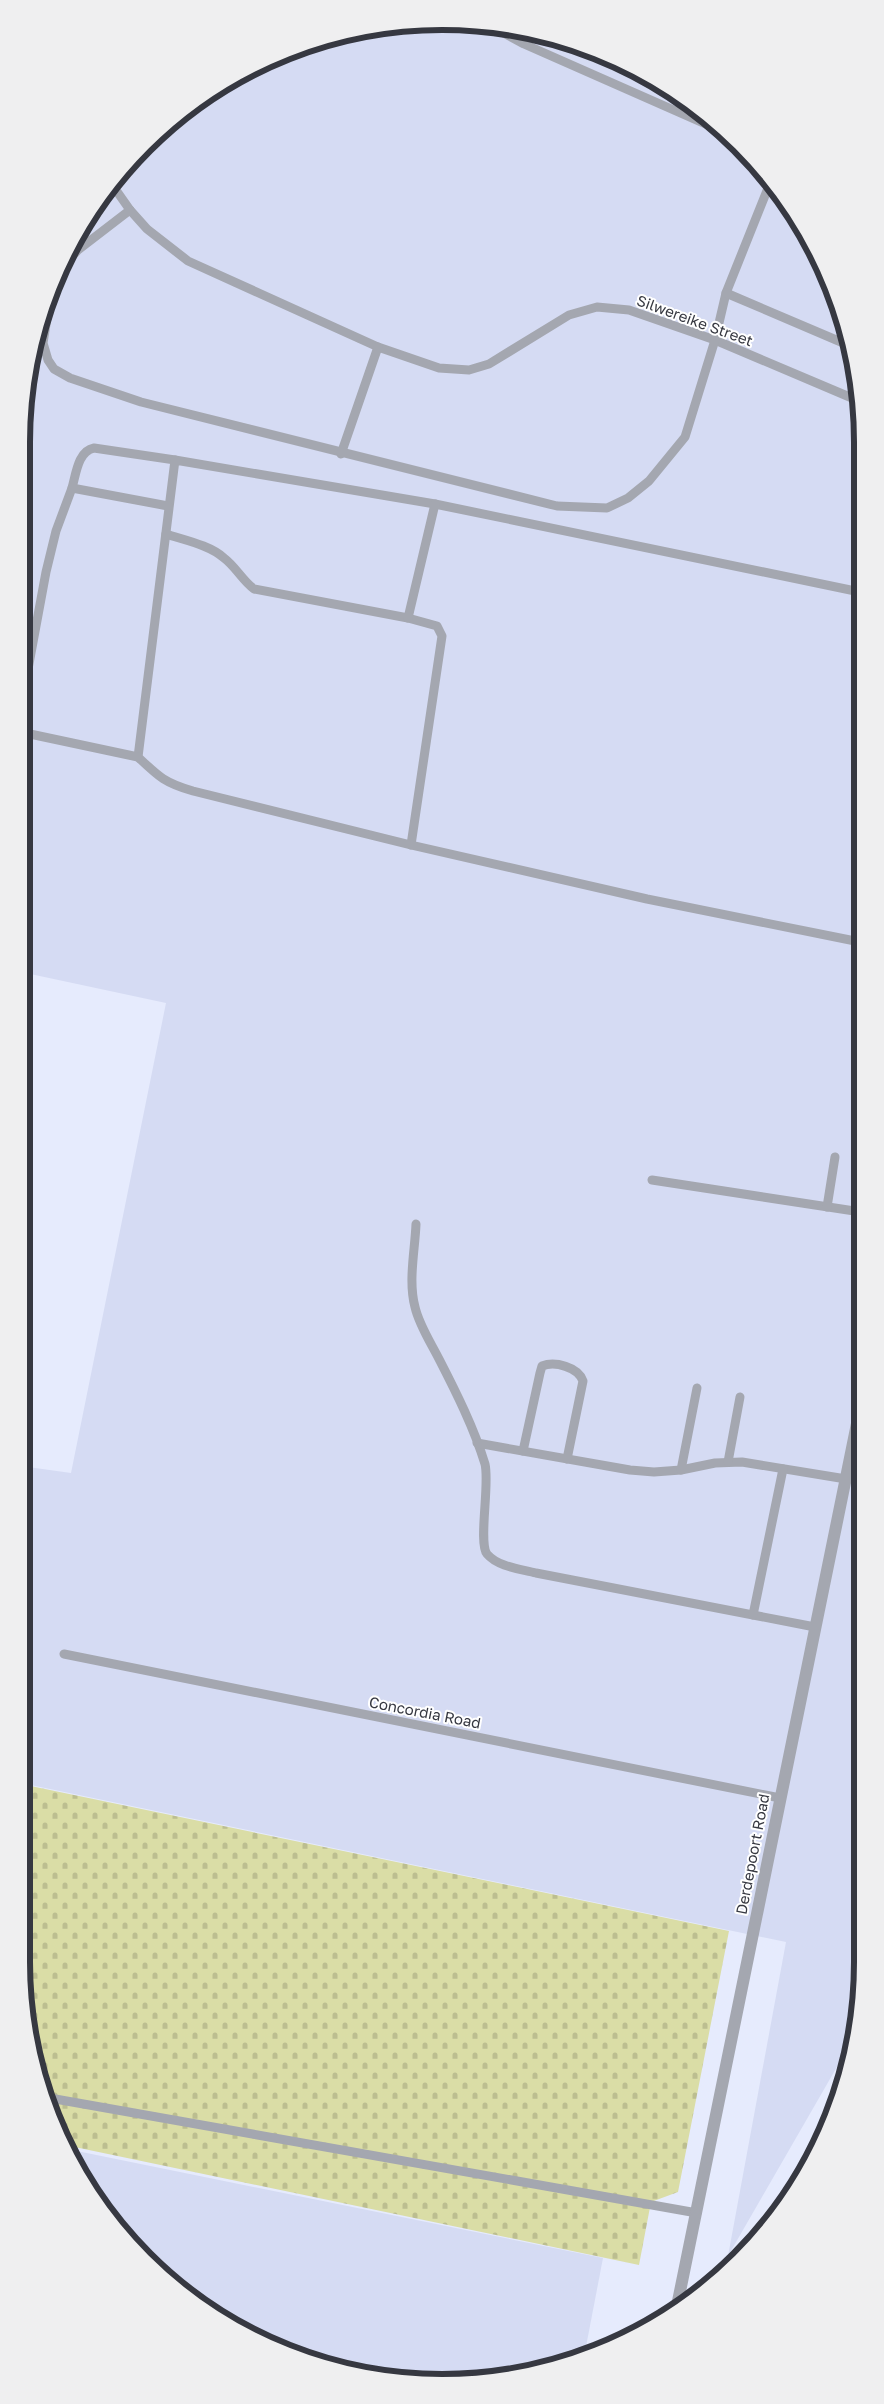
<svg xmlns="http://www.w3.org/2000/svg" width="884" height="2404" viewBox="0 0 884 2404" font-family="'Golos Text',sans-serif">
	<style>
		.built { fill: #d5dbf3 }
		.cemetery { fill: url(#cemetery-stones) }
		.lines { fill: none; stroke-linecap: round; stroke-linejoin: round }
		.lane { stroke: #a4a7b0; stroke-width: 9 }
		.street { stroke: #a4a7b0; stroke-width: 12 }
		.labels { text-anchor: middle; dominant-baseline: central; stroke-width: 4; stroke-linejoin: round; paint-order: stroke }
		.street-label { font-size: 15px; fill: #363841; stroke: #fff }
		.rim { fill: none; stroke: #363841; stroke-width: 6 }
	</style>
	<defs>
		<pattern id="cemetery-stones" width="16" height="16" patternUnits="userSpaceOnUse" patternTransform="scale(1.25)"><rect width="16" height="16" fill="#dadda6"/><path d="M2 7V4a2 2 0 0 1 4 0v3zM10 15v-3a2 2 0 0 1 4 0v3z" fill="#bcbe90"/></pattern>
	</defs>
	<rect width="100%" height="100%" fill="#e6ebfd"/>
	<g class="built">
		<polygon points="470,22 551,36 676,92 759,165 831,281 859,387 863,1962 853,2039 728,2256 786,1942 21,1783 21,1466 71,1473 166,1003 21,972 21,442 36,333 65,256 108,186 165,125 232,77 307,43 387,25"/>
		<polygon points="67,2149 603,2258 584,2357 524,2375 387,2379 307,2361 232,2327 125,2239 77,2172"/>
	</g>
	<polygon class="cemetery" points="21,1784 729,1931 678,2192 651,2202 639,2265 65,2145 44,2098 21,1962"/>
	<g class="lines">
		<g class="lane">
			<polyline points="489,25 524,44 719,130"/>
			<polyline points="111,183 130,210 147,229 188,261 378,347 439,368 469,370 489,364 569,315 597,307 629,310 715,340 859,401"/>
			<polyline points="60,269 78,250 130,210"/>
			<polyline points="51,293 43,343 48,360 54,369 70,378 141,402 557,506 607,508 628,498 649,481 685,437 715,340 726,293 770,183"/>
			<polyline points="726,293 848,345"/>
			<polyline points="341,454 378,347"/>
			<path d="M72,488C76,474 78,451 94,448L175,460"/>
			<path d="M166,534C184,540 210,545 224,558C236,567 242,580 254,589L408,618L437,626L442,636L411,845"/>
			<path d="M860,592L435,504L175,460L138,757C159,777 165,783 193,791L411,845L647,899L860,942"/>
			<polyline points="408,618 435,504"/>
			<polyline points="21,707 46,572 56,531 72,488 168,506"/>
			<polyline points="21,728 30,734 138,757"/>
			<polyline points="652,1180 861,1212"/>
			<polyline points="827,1207 835,1157"/>
			<path d="M416,1224C415,1250 408,1281 415,1307C419,1325 431,1343 439,1359C456,1392 474,1428 485,1464C490,1484 478,1543 487,1554C498,1567 521,1569 536,1573L815,1627"/>
			<polyline points="477,1443 630,1470 654,1472 681,1470 715,1463 742,1462 846,1479"/>
			<path d="M523,1451L540,1373L542,1366C555,1361 578,1367 583,1381L567,1459"/>
			<polyline points="728,1462 740,1397"/>
			<polyline points="681,1470 697,1388"/>
			<polyline points="753,1615 783,1469"/>
			<polyline points="64,1654 780,1798"/>
			<polyline points="44,2097 697,2213"/>
		</g>
		<polyline class="street" points="676,2311 861,1404"/>
	</g>
	<g class="labels">
		<g class="street-label">
			<text transform="translate(695 320) rotate(20)">Silwereike Street</text>
			<text transform="translate(425 1712) rotate(11)">Concordia Road</text>
			<text transform="translate(752 1854) rotate(-79)">Derdepoort Road</text>
		</g>
	</g>
	<path d="M0 0H884V2404H0ZM442 30H442A412 412 0 0 1 854 442V1962A412 412 0 0 1 442 2374H442A412 412 0 0 1 30 1962V442A412 412 0 0 1 442 30Z" fill="#efeff0" fill-rule="evenodd"/>
	<path class="rim" d="M442 30H442A412 412 0 0 1 854 442V1962A412 412 0 0 1 442 2374H442A412 412 0 0 1 30 1962V442A412 412 0 0 1 442 30Z"/>
</svg>
